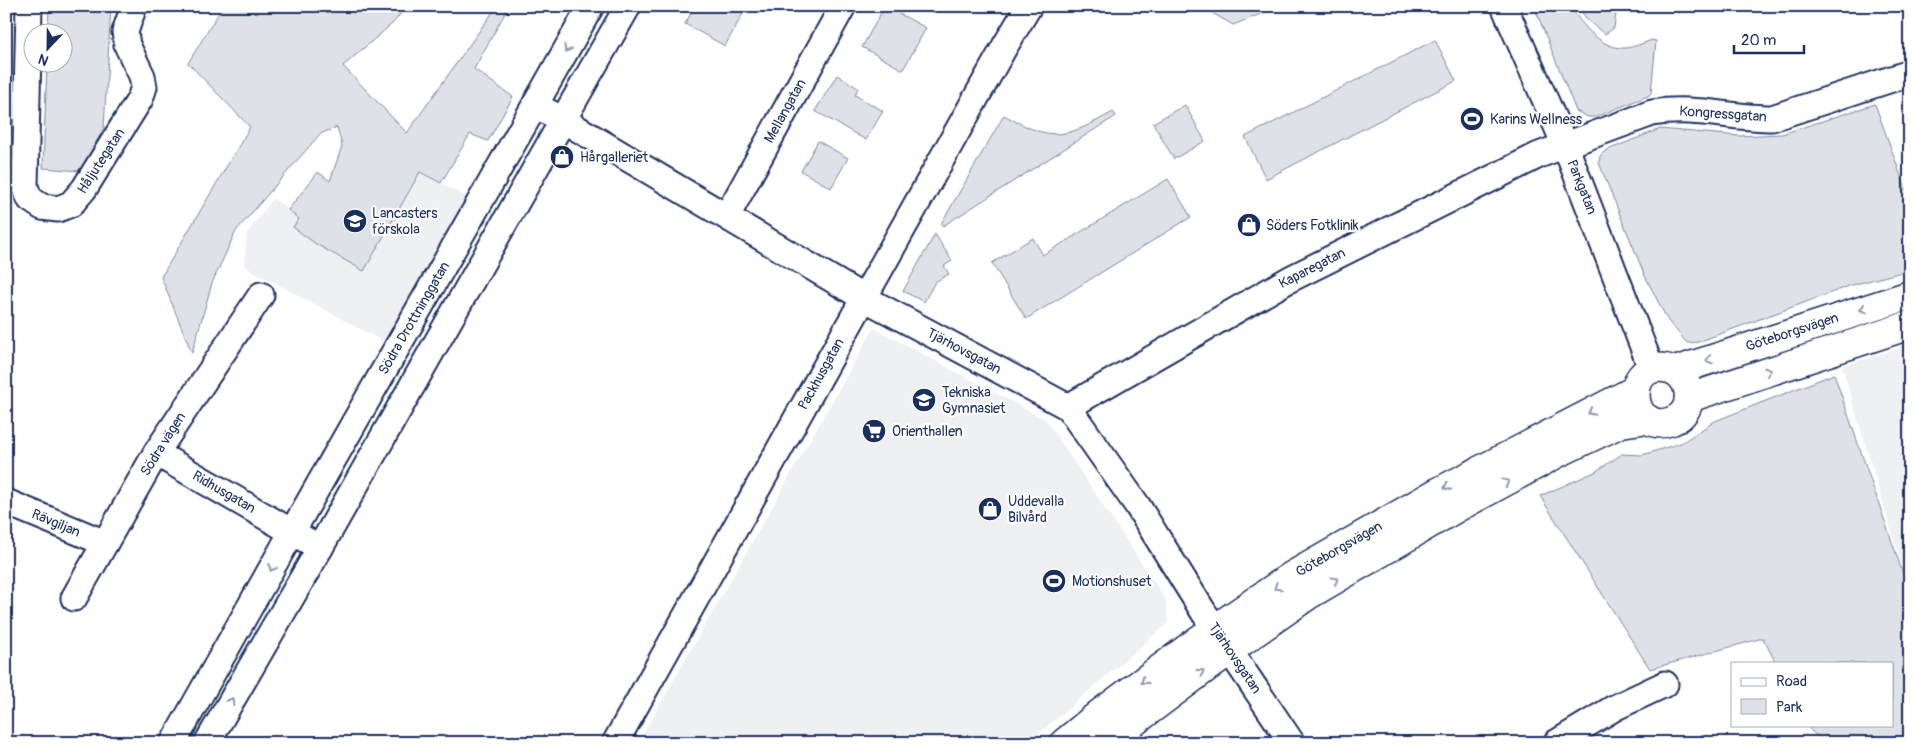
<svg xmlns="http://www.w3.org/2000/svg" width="1916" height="749" viewBox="0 0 1916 749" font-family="Pangolin,sans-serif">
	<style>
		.built { fill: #eff0f4 }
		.green { fill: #dee1e7; stroke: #7c88a2 }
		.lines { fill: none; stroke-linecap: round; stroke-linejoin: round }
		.minor-casing { stroke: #1b2f5e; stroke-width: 29 }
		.major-casing { stroke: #1b2f5e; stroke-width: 31 }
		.minor { stroke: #fff; stroke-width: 25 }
		.major { stroke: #fff; stroke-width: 28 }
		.oneway { stroke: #8d97ae }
		.labels { text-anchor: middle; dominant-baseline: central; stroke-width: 4.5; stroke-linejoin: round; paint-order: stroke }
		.street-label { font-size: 14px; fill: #1b2f5e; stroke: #fff }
		.poi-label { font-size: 14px; fill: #1b2f5e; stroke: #fff; text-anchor: start }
	</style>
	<rect width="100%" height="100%" fill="#fff"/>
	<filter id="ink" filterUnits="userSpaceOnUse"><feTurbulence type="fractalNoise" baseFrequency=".02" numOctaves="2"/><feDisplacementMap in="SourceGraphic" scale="10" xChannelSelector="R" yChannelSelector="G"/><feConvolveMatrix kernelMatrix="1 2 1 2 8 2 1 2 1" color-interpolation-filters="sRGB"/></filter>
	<g filter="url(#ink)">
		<g class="built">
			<polygon points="337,127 468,198 388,344 244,266 247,233 273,199 288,209 318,172 330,180 342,146"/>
			<polygon points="874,328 1046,420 1166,600 1168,623 1028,743 638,743"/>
			<polygon points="1910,345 1910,593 1842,366"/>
		</g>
		<g class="green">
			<polygon points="49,6 111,6 104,128 80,171 43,168 47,63 62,62 62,32 48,32"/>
			<polygon points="223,6 407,6 393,23 343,66 407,133 497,6 509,6 474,69 513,97 488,141 470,134 441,183 420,172 364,271 316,244 293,227 299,219 288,210 318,172 330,181 342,146 337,127 320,134 236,231 212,283 192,353 161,277 250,127 188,63"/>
			<polygon points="695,6 747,6 725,46 685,24"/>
			<polygon points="885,6 926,28 903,70 862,47"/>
			<polygon points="1200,6 1281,6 1233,25"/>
			<path d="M1534,6H1570C1581,23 1598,46 1621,48C1631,49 1643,43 1652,40L1656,41L1651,93L1648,96L1595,117H1588L1576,111Z"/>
			<polygon points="1578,6 1617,6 1614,28 1605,34 1588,21"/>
			<polygon points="1435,40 1456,81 1266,179 1245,137"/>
			<polygon points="837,75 858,88 855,95 883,111 866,140 815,111"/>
			<polygon points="1875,104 1910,201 1910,270 1852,285 1698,342 1687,343 1668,321 1645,276 1599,163 1600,156 1605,151 1660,129 1739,136 1782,134"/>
			<polygon points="1185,105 1205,141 1174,159 1153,123"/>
			<path d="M1113,112L1116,116L943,226L941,224L1004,115C1053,143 1066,138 1113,112Z"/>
			<polygon points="818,141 848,158 831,188 801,171"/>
			<polygon points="1168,179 1191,217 1026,319 992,263 1033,238 1043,255"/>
			<polygon points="935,234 952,261 944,266 949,274 935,282 924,302 903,291"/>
			<polygon points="1834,374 1910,594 1910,743 1826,743 1811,731 1808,725 1892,725 1892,663 1776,663 1763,638 1650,669 1540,496 1595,472 1622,454 1642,455 1681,443 1715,421"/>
		</g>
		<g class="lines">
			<g class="minor-casing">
				<g id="minor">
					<polyline points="29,6 25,187 30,199 42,207 58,209 71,204 84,189 140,99 144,87 142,76 127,45 125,32 134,6"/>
					<polyline points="591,6 535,105 563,120 628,6"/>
					<polyline points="1504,6 1565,145 1652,370"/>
					<polyline points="727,216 843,6"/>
					<path d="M1068,407L1290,279L1539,155L1652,113C1694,106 1730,118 1772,118L1910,73"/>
					<polyline points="156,453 292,532 535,105"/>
					<polyline points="6,502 105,543"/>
					<polyline points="320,548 563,120 864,298 1068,407 1137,505 1203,611 1292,743"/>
					<polyline points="74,598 156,453 261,295"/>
					<polyline points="173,743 292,532 320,548 207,743"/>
					<polyline points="615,743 1005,46 1029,6"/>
					<polyline points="1556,743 1614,708 1665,684"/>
				</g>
			</g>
			<g class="major-casing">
				<g id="major">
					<path d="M1675,371C1693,383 1695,412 1672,421C1624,438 1622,350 1675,371L1910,295"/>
					<polyline points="1689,398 1910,325"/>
					<polyline points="1064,743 1099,714 1200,639 1290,577 1438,492 1635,390"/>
					<polyline points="1106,743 1230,650 1307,596 1455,509 1560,452 1621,423 1648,419"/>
				</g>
			</g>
			<use href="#minor" class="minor"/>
			<use href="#major" class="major"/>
		</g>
		<defs><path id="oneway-chevron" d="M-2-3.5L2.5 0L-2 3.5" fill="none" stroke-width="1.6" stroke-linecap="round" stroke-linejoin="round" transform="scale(1.25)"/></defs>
		<g class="oneway">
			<use href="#oneway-chevron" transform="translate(567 49) rotate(119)"/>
			<use href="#oneway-chevron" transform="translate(1863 309) rotate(162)"/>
			<use href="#oneway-chevron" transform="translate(1709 360) rotate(162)"/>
			<use href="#oneway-chevron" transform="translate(1768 371) rotate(-19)"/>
			<use href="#oneway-chevron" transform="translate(1591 412) rotate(153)"/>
			<use href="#oneway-chevron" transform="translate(1506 482) rotate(-29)"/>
			<use href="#oneway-chevron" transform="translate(1447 487) rotate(152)"/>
			<use href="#oneway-chevron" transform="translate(272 568) rotate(119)"/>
			<use href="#oneway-chevron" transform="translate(1335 580) rotate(-30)"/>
			<use href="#oneway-chevron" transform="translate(1277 587) rotate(146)"/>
			<use href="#oneway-chevron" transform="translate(1201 672) rotate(-36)"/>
			<use href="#oneway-chevron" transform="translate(1144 681) rotate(143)"/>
			<use href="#oneway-chevron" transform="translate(231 701) rotate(-60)"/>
		</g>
	</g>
	<defs>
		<g id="stadium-disc" transform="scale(1.25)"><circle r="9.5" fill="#1b2f5e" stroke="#fff"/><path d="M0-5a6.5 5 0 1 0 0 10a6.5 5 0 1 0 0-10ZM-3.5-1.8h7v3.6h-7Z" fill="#fff"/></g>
		<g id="shop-disc" transform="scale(1.25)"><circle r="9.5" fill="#1b2f5e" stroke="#fff"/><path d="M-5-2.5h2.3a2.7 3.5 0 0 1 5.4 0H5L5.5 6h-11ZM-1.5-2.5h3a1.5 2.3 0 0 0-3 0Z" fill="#fff"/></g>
		<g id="school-disc" transform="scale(1.25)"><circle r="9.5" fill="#1b2f5e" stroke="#fff"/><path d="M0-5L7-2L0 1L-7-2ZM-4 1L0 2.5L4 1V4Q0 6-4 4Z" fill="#fff"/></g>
		<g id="supermarket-disc" transform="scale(1.25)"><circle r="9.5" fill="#1b2f5e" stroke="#fff"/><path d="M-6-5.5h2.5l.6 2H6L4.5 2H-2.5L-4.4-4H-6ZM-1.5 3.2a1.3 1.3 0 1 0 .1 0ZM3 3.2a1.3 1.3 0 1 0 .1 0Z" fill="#fff"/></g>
	</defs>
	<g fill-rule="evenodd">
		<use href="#stadium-disc" x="1472" y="119"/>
		<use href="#shop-disc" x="562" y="157"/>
		<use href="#school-disc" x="355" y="221"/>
		<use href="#shop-disc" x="1249" y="225"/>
		<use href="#school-disc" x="924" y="400"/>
		<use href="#supermarket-disc" x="874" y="431"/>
		<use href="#shop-disc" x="990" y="509"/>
		<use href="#stadium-disc" x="1054" y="581"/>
	</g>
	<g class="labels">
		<g class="street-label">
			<text transform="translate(785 111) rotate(-61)">Mellangatan</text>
			<text transform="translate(1723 114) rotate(4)">Kongressgatan</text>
			<text transform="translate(101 161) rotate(-57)">Håljutegatan</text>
			<text transform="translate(1582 187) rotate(68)">Parkgatan</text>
			<text transform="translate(1312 268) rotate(-27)">Kaparegatan</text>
			<text transform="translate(414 318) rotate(-60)">Södra Drottninggatan</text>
			<text transform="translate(1792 332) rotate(-18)">Göteborgsvägen</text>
			<text transform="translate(964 351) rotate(28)">Tjärhovsgatan</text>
			<text transform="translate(821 374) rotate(-61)">Packhusgatan</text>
			<text transform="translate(163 444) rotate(-58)">Södra vägen</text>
			<text transform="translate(224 492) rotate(30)">Ridhusgatan</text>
			<text transform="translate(56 523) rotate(23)">Rävgiljan</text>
			<text transform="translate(1339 549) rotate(-30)">Göteborgsvägen</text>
			<text transform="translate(1235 658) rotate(56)">Tjärhovsgatan</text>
		</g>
		<g class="poi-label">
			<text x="1490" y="119">Karins Wellness</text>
			<text x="580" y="157">Hårgalleriet</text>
			<text x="372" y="213">Lancasters<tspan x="372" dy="16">förskola</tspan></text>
			<text x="1266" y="225">Söders Fotklinik</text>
			<text x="942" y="392">Tekniska<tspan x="942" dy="16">Gymnasiet</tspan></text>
			<text x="892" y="431">Orienthallen</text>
			<text x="1008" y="501">Uddevalla<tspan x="1008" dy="16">Bilvård</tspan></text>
			<text x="1072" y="581">Motionshuset</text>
		</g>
	</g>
	<rect width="1916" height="749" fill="none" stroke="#fff" stroke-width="25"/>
	<rect x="12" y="12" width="1891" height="724" fill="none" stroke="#1b2f5e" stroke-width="2" filter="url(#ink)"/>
	<rect x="1731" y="662" width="162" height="65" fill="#ffffff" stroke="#a4acbf"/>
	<rect x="1741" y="678" width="25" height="8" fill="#ffffff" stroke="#a4acbf"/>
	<text x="1776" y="686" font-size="15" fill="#1b2f5e">Road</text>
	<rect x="1741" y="699" width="25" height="15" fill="#dee1e7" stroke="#a4acbf"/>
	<text x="1776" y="712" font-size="15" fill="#1b2f5e">Park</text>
	<g transform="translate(48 48) rotate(202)"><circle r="24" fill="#ffffff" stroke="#a4acbf"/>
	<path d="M0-4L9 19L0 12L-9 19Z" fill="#1b2f5e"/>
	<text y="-8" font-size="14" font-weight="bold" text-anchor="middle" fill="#1b2f5e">N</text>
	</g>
	<path d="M1734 45v8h70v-8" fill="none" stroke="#1b2f5e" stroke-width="2.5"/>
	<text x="1741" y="45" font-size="15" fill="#1b2f5e" stroke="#ffffff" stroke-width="4" paint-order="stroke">20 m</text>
</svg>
